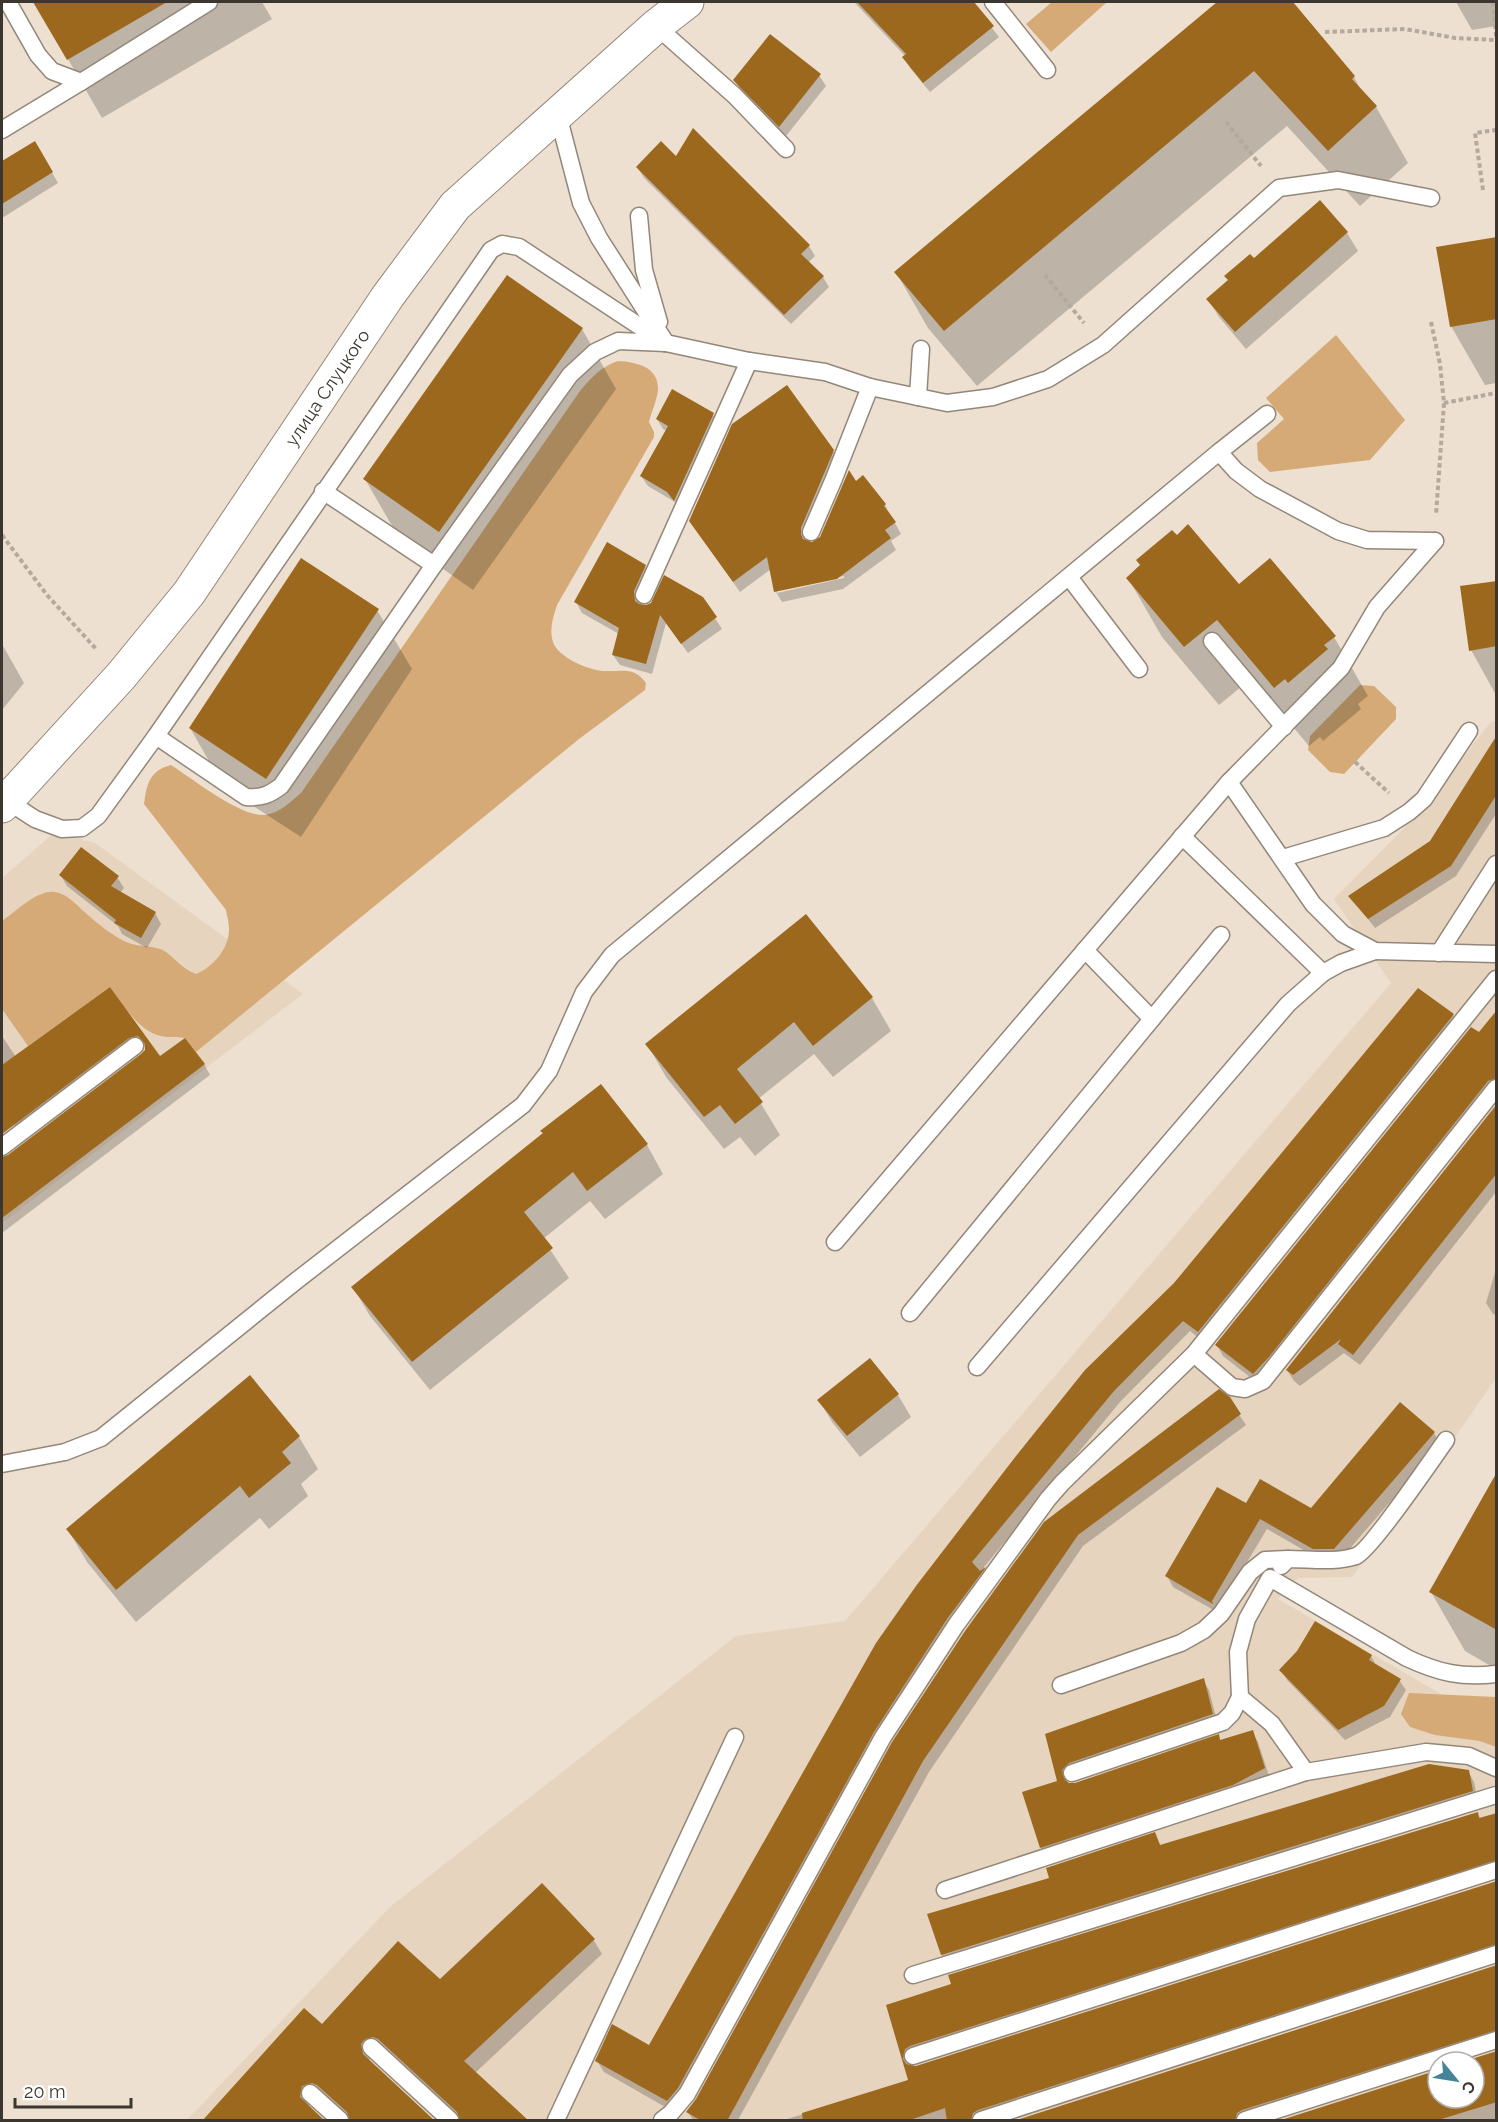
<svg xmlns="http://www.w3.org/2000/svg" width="1498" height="2122" viewBox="0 0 1498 2122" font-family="Raleway,sans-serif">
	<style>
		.built { fill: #e6d4bf; fill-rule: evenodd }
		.green { fill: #d5aa76 }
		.shadow { fill: #0003; fill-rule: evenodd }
		.building { fill: #9c681d }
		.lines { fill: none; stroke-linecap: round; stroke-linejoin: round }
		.lane-casing { stroke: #938779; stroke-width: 19 }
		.street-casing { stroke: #938779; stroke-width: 35 }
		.path { stroke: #b4a99d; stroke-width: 4; stroke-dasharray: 4.5 3; stroke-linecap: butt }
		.lane { stroke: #fff; stroke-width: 16 }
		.street { stroke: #fff; stroke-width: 33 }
		.labels { text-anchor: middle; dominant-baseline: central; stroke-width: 6; stroke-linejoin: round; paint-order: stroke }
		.street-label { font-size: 18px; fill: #3b3630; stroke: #fff }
	</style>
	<rect width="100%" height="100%" fill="#ede0d1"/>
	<g class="built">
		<path d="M1496,721V1378L1438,1462L1352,1577L1298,1578L1278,1599L1496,1726V2120H187L391,1906L736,1636L845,1621L1391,983L1334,899L1415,817L1491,722ZM1438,2062H1474V2098H1438Z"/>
		<polygon points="55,832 95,843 303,994 2,1223 2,878"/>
	</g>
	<g class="green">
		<polygon points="1052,2 1107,2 1051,52 1026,24"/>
		<polygon points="1336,335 1405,420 1370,460 1270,472 1258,460 1257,443 1284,419 1266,398"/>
		<path d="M618,361C637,362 659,367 658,390C657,400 651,413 649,422L654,432V437L557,605C553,617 549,630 553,642C557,657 590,671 604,671C622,672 634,666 646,683L645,690L579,739L196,1052L185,1038C177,1036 169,1038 161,1036C138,1031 123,1004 110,987L28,1046L2,1009V921C15,912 33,894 49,892C65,890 77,906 88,915C99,925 112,935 126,942C139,948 154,944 166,952C178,961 180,967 196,974C213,967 229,949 229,929C229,923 227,916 226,910L144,804C147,784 149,771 171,765C193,779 240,817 265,815C280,813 290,802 301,793L580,391C591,378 600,367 618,361Z"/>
		<polygon points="1360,685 1374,686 1396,707 1396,719 1344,774 1330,772 1308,750 1310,736"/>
		<polygon points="1409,1693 1496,1697 1496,1747 1480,1741 1435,1735 1410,1727 1401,1714"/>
	</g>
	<g class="shadow">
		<polygon points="35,2 262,2 272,19 102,118"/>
		<polygon points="854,2 972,2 999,37 930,92 910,68 904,57 905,56"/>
		<polygon points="1220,2 1291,2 1354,77 1363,94 1376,107 1408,163 1360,206 1287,126 977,386 928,328 896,272"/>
		<polygon points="1456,2 1496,2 1496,26 1472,30"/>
		<polygon points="819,75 826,86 786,136 741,91 735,80"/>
		<polygon points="35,143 58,183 2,218 2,163"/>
		<polygon points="677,159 809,246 815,256 808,263 823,277 829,287 791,324 644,178 638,168"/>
		<polygon points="1347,233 1358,251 1246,349 1219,317 1208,299 1254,260"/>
		<polygon points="1496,239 1496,383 1485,385 1451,326"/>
		<polygon points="582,329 616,389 473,590 399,538 365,479"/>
		<polygon points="713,415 719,425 681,510 675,502 648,486 641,476 667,431 663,429 657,419"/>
		<path d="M833,451L839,462L807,542L812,544L885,505L901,534L891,541L896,550L843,589L782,602L776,592L771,569L740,592L690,521ZM844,576V578L777,593V590Z"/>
		<polygon points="645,566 651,576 640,606 702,598 722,629 688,653 666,623 652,674 620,665 613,655 619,634 582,613 576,602"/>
		<polygon points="1128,578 1239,587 1334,637 1368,696 1358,704 1361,709 1323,741 1320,737 1309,746 1252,678 1219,705 1162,637"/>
		<polygon points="1496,582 1496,695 1471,650"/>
		<polygon points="377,610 412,669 301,837 224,787 190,728"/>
		<polygon points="2,644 24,683 2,710"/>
		<polygon points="1496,741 1496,814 1456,876 1375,928 1350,896 1431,843"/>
		<polygon points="61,876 117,877 124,888 120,893 155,913 161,924 147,948 122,934 118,926 67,886"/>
		<polygon points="806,916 872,998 891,1031 833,1077 814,1054 758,1099 780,1135 755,1156 740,1137 724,1149 666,1077 647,1044"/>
		<polygon points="110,989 160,1059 204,1064 210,1075 2,1233 2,1179 35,1153 146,1050 146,1046 135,1048 21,1134 10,1119 2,1125 2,1036 16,1057"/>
		<polygon points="1418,990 1453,1015 1459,1027 1205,1343 1190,1331 1120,1402 984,1567 991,1579 953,1631 674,2112 604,2072 597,2061 649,2047 1017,1457 1175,1284"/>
		<polygon points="1496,1012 1496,1092 1260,1385 1223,1356 1217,1345"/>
		<polygon points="601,1086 647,1145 663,1174 605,1219 590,1201 543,1239 569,1278 430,1390 370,1316 353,1287 544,1134"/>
		<polygon points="1496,1107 1496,1192 1360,1365 1344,1353 1300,1386 1294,1381 1287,1370"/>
		<polygon points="1496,1269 1496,1315 1493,1314 1486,1303"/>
		<polygon points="870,1360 898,1395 911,1417 860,1457 832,1422 819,1400"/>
		<polygon points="250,1377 299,1437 318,1469 301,1484 308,1496 269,1529 260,1518 136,1622 87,1562 68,1530"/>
		<polygon points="1228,1398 1246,1425 1083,1546 929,1772 738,2120 693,2120 688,2112 697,2100 966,1632"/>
		<polygon points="1434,1433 1440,1444 1340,1560 1321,1560 1267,1529 1217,1612 1173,1587 1167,1576 1247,1505 1311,1510"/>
		<polygon points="1496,1510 1496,1669 1465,1651 1431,1592"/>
		<polygon points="1371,1656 1377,1667 1399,1680 1406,1690 1390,1717 1345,1740 1287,1680 1281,1670"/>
		<polygon points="1203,1680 1209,1690 1218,1725 1075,1773 1067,1782 1068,1784 1076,1784 1218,1736 1221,1741 1252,1732 1258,1742 1270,1779 1047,1858 1041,1847 1059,1782 1047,1735"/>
		<polygon points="1468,1771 1474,1782 1478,1802 948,1965 942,1955 928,1915 1051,1879 1154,1834 1161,1846"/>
		<polygon points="1477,1813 1481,1819 1496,1814 1496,1871 911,2059 908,2066 916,2068 1496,1882 1496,1955 984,2120 784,2120 910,2081 887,2006"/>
		<polygon points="593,1939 602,1954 475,2073 460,2120 388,2054 377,2051 369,2060 350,2120 327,2100 316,2097 308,2106 204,2120 322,2026 440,1981"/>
		<polygon points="1496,1966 1496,2041 1248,2120 1019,2120"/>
		<polygon points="1496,2052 1496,2120 1283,2120 1438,2071 1438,2098 1474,2098 1474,2062 1467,2062"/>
	</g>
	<g class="building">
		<polygon points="33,2 167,2 67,60"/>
		<polygon points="857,2 974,2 994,26 923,83 902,57 906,54"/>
		<polygon points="1217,2 1293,2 1355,76 1352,79 1377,106 1328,151 1254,71 944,331 894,272"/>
		<polygon points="770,34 821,74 779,127 733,80"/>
		<polygon points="693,128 810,245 801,254 824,276 784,315 636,167 661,141 676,156"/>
		<polygon points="35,141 53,172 2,204 2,161"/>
		<polygon points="1320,200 1348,232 1235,332 1206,299 1228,280 1224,276 1250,254 1254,258"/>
		<polygon points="1497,237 1497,319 1450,327 1436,247"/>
		<polygon points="507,275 583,328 439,532 363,479"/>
		<polygon points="787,385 834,450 801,528 801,534 803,539 812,542 820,537 849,470 856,481 863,475 886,504 884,506 896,522 885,530 891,538 837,579 774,592 767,557 733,582 689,521 732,424"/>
		<polygon points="672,389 714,413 674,501 667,492 640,476 668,426 656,419"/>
		<polygon points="1188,524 1239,584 1270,558 1336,636 1324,645 1328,649 1288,683 1285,679 1274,688 1217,620 1184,647 1126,578 1140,565 1136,560 1172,530 1177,535"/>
		<polygon points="607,542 646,565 634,591 635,601 639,604 646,605 651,603 664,575 703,597 717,617 681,644 660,615 646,664 612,655 619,628 574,602"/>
		<polygon points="301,558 379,609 266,779 189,728"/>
		<polygon points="1497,581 1497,646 1469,651 1460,586"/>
		<polygon points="1497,735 1497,794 1451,866 1368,919 1348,896 1430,841"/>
		<polygon points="81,847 119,876 111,886 156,912 141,938 114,923 116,920 59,875"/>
		<polygon points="806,914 873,997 813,1046 794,1022 737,1069 763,1102 735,1124 720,1105 704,1117 645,1044"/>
		<polygon points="110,987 160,1056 185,1038 205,1064 2,1218 2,1157 8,1155 141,1054 145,1050 145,1044 138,1036 129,1038 2,1134 2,1065"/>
		<polygon points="1418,988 1454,1014 1198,1332 1183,1321 1114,1391 972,1562 980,1571 986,1567 947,1619 874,1732 678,2088 667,2101 595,2061 612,2024 649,2045 876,1643 916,1586 1016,1456 1085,1370 1174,1283"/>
		<polygon points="1497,1010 1497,1078 1488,1081 1269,1357 1253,1374 1215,1345 1471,1027 1479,1032"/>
		<polygon points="601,1084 648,1144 587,1191 573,1172 524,1212 553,1248 412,1362 351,1287 543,1133 540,1131"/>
		<polygon points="1497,1104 1497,1173 1353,1355 1338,1344 1341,1339 1293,1375 1286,1370"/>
		<polygon points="870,1358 899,1394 847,1436 817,1400"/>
		<polygon points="250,1375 300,1436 282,1452 291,1463 249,1498 240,1486 116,1590 66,1529"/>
		<polygon points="1219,1389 1230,1397 1241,1414 1078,1535 923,1761 727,2121 702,2121 686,2112 696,2099 892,1742 965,1631 1044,1522"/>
		<polygon points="1400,1402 1435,1432 1334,1549 1313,1549 1260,1519 1212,1601 1213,1604 1165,1576 1217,1487 1246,1503 1260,1479 1311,1508"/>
		<polygon points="1497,1472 1497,1630 1429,1592"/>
		<polygon points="1315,1621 1372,1655 1369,1660 1401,1679 1384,1706 1338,1730 1279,1670 1297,1651"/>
		<polygon points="1204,1678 1213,1714 1069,1763 1062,1770 1065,1780 1069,1783 1075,1783 1219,1734 1220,1740 1253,1730 1265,1768 1233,1785 1040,1848 1022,1792 1057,1781 1045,1734"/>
		<polygon points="1429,1764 1469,1770 1473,1791 941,1955 927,1914 1049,1878 1046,1868 1155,1832 1160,1845"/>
		<polygon points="1478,1812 1479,1818 1497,1813 1497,1860 910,2046 905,2049 903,2059 906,2064 916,2066 1497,1881 1497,1944 978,2110 973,2113 971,2121 947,2121 945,2108 907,2121 803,2121 802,2113 908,2080 886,2005 951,1984 948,1975"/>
		<polygon points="542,1883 595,1939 464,2061 529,2121 460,2121 457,2112 378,2039 373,2037 364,2040 361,2044 363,2054 435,2121 350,2121 347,2112 317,2085 312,2083 302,2086 300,2097 325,2121 202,2121 304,2008 322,2024 398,1941 440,1979"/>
		<polygon points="1497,1965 1497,2030 1242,2110 1237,2113 1235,2121 1014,2121"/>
		<polygon points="1497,2051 1497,2102 1435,2121 1278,2121 1438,2070 1438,2098 1474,2098 1474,2062 1462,2062"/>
	</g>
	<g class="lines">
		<g class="lane-casing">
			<g id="lane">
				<polyline points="8,2 38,55 52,71 81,82 209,2"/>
				<polyline points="993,2 1047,70"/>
				<polyline points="656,26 735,96 786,149"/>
				<polyline points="558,115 581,203 599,238 666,343 749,361 825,372 870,387 918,397"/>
				<polyline points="2,130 81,82"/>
				<polyline points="639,216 644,270 659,322"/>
				<polyline points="921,349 918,397 947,403 993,397 1048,379 1103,345 1279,188 1338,180 1431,198"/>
				<polyline points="1219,452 1267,414"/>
				<polyline points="323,491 434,565"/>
				<polyline points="811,532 833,481 870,387"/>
				<polyline points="1069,577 1139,669"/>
				<polyline points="644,595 749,361"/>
				<polyline points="1212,641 1284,727"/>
				<polyline points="156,736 491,250 502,244 519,247 665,343"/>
				<polyline points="1229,782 1313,904 1343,934 1375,951 1496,954"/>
				<path d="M6,800L35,819L62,829L82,828L98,816L156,736L246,797C262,798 269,795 281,786L434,565L570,375L595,352L618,341L666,343"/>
				<polyline points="1283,858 1384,828 1409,812 1424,799 1469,731"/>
				<polyline points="1085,950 1152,1019"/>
				<polyline points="1439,953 1496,864"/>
				<polyline points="1323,973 1341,963 1375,951"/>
				<polyline points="2,1147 135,1046"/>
				<polyline points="835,1242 1229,782 1341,668 1377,607 1435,541"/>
				<polyline points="910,1313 1221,935"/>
				<polyline points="1194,1354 1232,1387 1245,1389 1263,1381 1496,1088"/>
				<polyline points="977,1367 1288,1004 1323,973 1182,836"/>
				<polyline points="2,1464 65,1452 101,1438 296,1281 523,1105 549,1071 584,992 612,955 1219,452 1236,471 1260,489 1338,531 1367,540 1435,541"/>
				<path d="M1281,1566L1288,1559C1310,1559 1335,1563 1356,1556C1369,1552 1434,1457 1446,1440"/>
				<path d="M1496,1674C1462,1678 1439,1673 1407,1658L1270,1578L1247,1619L1238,1652L1240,1697L1272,1724L1306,1772L1426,1752L1469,1756L1496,1768"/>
				<polyline points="1061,1685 1181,1643 1204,1630 1221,1614 1250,1572 1265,1560 1288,1559"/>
				<polyline points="1072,1773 1223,1722 1232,1713 1240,1697"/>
				<polyline points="945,1890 1306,1772"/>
				<polyline points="913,1975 1496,1795"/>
				<polyline points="371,2047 450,2120"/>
				<polyline points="913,2056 1496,1870"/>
				<polyline points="310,2093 340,2120"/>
				<polyline points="556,2120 735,1737"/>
				<polyline points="662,2120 671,2113 687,2094 883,1737 956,1625 1048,1499 1062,1483 1194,1354 1496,979"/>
				<polyline points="981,2120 1496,1954"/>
				<polyline points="1245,2120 1496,2040"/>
			</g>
		</g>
		<g class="street-casing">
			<g id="street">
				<path id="s1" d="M2,806L121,676L189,593L388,296L455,206L656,26L687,2"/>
			</g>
		</g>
		<g class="path">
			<polyline points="1493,2 1496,36"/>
			<polyline points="1325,32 1405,29 1455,38 1496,40"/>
			<polyline points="1226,122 1261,166"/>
			<polyline points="1483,190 1475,133 1496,130"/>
			<polyline points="1045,275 1084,323"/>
			<polyline points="1431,322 1440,364 1444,403 1436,515"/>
			<polyline points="1444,403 1496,393"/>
			<polyline points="2,535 47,595 97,650"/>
			<polyline points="1355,762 1389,793"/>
		</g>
		<use href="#lane" class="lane"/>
		<use href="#street" class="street"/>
	</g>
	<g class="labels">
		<g class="street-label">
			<text stroke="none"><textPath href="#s1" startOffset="531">улица Слуцкого</textPath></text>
		</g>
	</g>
	<rect width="1498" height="2122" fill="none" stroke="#3b3630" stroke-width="6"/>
	<g transform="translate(1456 2080) rotate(120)"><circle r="28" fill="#ffffff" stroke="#b1afac" stroke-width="1.5"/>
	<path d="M0-4.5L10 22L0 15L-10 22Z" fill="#458498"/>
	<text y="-9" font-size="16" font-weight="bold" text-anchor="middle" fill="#3b3630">С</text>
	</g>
	<path d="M15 2098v9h116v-9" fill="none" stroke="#3b3630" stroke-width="3"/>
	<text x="24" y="2098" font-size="18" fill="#3b3630" stroke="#ffffff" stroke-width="4.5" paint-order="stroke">20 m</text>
</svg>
